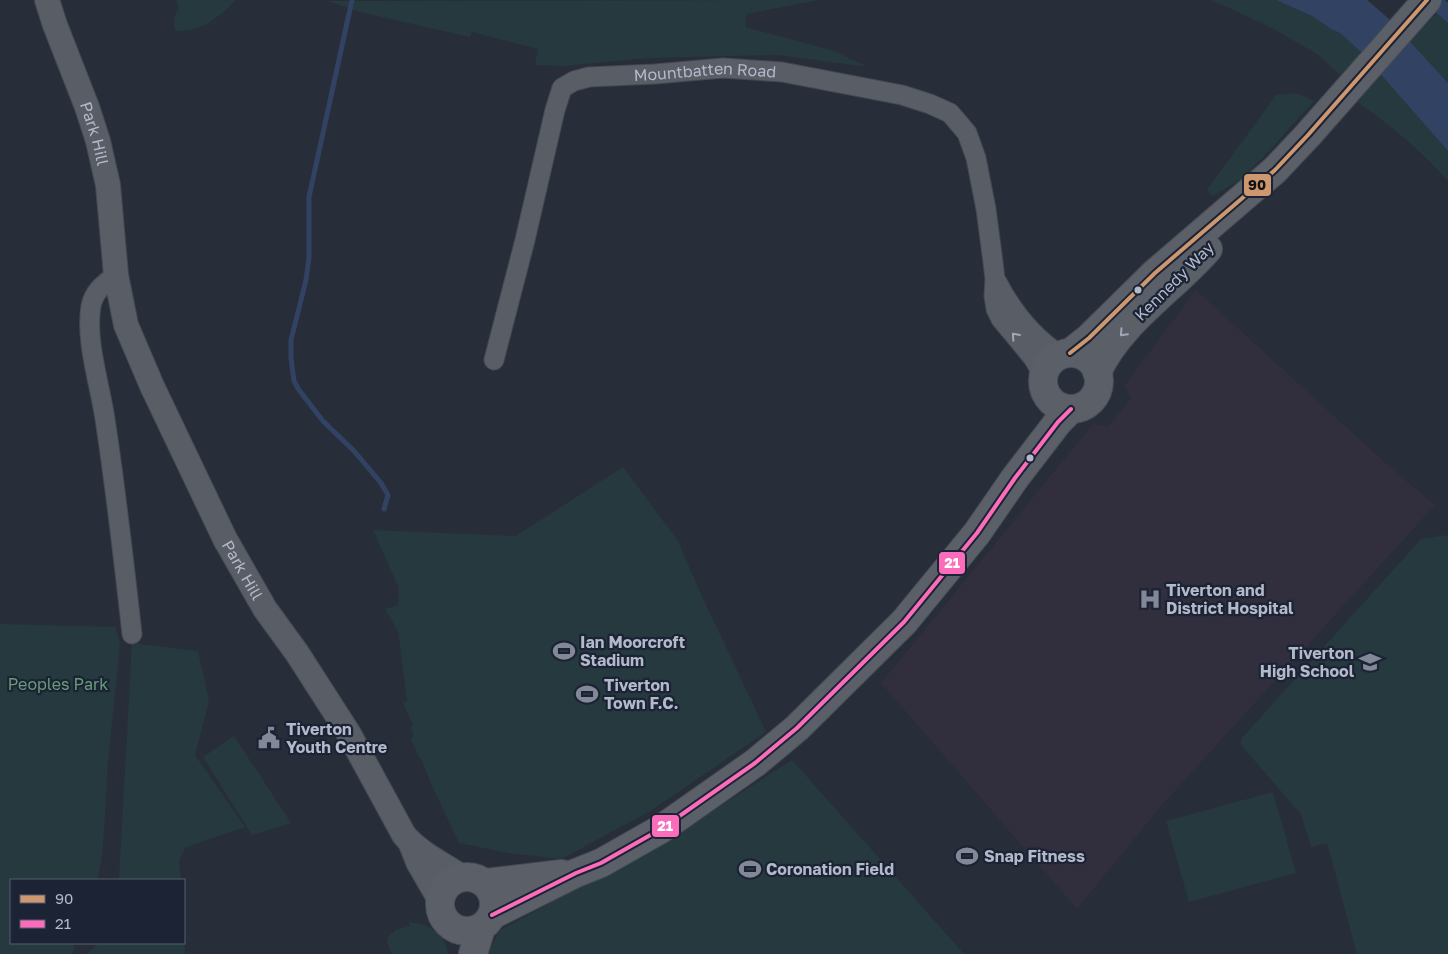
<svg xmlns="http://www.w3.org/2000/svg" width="1448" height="954" viewBox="0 0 1448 954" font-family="'Golos Text',sans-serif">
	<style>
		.medical { fill: #312e3e }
		.green { fill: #25393f }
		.water { fill: #314262 }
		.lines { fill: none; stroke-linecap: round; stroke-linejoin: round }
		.stream { stroke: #314262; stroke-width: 5 }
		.minor-casing { stroke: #454951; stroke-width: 21 }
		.tertiary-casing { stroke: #454951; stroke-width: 26 }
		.primary-casing { stroke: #464b55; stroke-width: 30 }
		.minor { stroke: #595d66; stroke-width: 19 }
		.tertiary { stroke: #595d66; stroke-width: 24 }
		.primary { stroke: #5b5f68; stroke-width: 28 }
		.bus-1-casing { stroke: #1b2334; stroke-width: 8 }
		.bus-2-casing { stroke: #1b2334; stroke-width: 8 }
		.bus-1 { stroke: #cd976f; stroke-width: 4 }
		.bus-2 { stroke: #fb6dba; stroke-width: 4 }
		.oneway { stroke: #a1a7b6 }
		.oneway2 { stroke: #a0a7b6 }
		.bus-dot { fill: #b2b9ca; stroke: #1b2334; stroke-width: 2 }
		.labels { text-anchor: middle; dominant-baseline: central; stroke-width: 4.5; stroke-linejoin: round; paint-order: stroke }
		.street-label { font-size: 16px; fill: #b2b9ca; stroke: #1b2334 }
		.poi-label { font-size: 16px; font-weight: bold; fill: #b2b9ca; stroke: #1b2334; text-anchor: start }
		.park-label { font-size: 16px; fill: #679d78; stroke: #1b2334 }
		.line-badge { stroke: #1b2334; stroke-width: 2 }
		.badge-label { font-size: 14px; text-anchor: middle; font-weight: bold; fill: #fff }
		.pale-badge-label { font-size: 14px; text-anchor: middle; font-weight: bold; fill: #111 }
	</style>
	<rect width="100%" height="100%" fill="#282e39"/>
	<polygon class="medical" points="1196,290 1390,467 1435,505 1162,805 1077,909 881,683 1093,424 1108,427 1131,398 1124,386"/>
	<g class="green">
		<path d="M176,0H235C224,15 195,36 175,30L174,18L179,8Z"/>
		<polygon points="819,0 747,14 745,27 831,50 868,67 778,55 647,58 563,66 535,65 538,49 472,32 470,37 364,13 327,1"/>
		<polygon points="1212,0 1276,0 1312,16 1331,29 1340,33 1362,53 1340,75 1317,54 1270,27"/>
		<polygon points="1437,14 1448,23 1448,83 1408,41"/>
		<path d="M1381,74L1448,151V181C1420,149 1392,127 1358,102Z"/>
		<polygon points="1297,93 1314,101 1270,150 1243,178 1213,196 1207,190 1276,95"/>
		<polygon points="623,467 678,541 700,592 766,732 652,810 565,857 561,859 508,853 459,843 430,781 421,758 419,757 410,738 414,736 410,727 413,725 403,703 407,701 398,631 385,609 398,605 399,588 373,530 516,536"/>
		<polygon points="1448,535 1448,954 1357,954 1327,843 1311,847 1301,814 1240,744 1242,738 1421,539"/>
		<polygon points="0,624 116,627 120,645 108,761 103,847 98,880 11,880 11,943 76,943 72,954 0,954"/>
		<polygon points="132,643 198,651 209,701 195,755 245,827 186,847 179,860 181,880 119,880"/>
		<polygon points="234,736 291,823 252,835 203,757"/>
		<polygon points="792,760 964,954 488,954 499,931 680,832"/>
		<polygon points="1273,792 1296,873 1189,902 1166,821"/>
		<path d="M409,922C429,924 445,933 448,954H392L387,942L388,937L396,930L410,926Z"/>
		<polygon points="184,927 185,954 88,954 98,943 184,943"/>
	</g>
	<g class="water">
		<polygon points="1276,0 1367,0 1389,19 1448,83 1448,151 1362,53 1340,33 1331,29 1312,16"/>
		<polygon points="1421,0 1445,0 1448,3 1448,23"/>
	</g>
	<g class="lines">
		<polyline class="stream" points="352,0 309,197 309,258 306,280 291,340 291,358 294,381 299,390 323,421 354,451 381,483 388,495 384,509"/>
		<g class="minor-casing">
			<g id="minor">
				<path d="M116,275C104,284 94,291 91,306C85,340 100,385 105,419C116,491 124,562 132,634"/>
				<path d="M997,282C1012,311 1033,337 1060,355"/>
				<path id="s1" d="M494,360L525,240L555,110L562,88L574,81L589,77L655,74L723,68L782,72L902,95L930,104L950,113L967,133L976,158L986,209L993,262L995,279L994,296L996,309L1001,319L1034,359L1043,375"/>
			</g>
		</g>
		<g class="tertiary-casing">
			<g id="tertiary">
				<path id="s2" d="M47,0L55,25L87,107L98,141L108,185L116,275L126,325L152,386L225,539L265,609L297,653L349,734L404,835C419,853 443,864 462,877"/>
				<polyline points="411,844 418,862 440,900"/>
			</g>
		</g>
		<g class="primary-casing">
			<g id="primary">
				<polyline points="1070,353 1089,338 1155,273 1275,170 1308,135 1427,0"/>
				<circle cx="1071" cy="381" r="28"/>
				<path d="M1097,372C1120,322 1172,290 1208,249"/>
				<circle cx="467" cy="904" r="27"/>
				<polyline points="486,883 562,874"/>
				<polyline points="492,915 576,873 601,863 661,829 755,763 797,728 904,622 977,533 1015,478 1058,422 1071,409"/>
				<polyline points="473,954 481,928"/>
			</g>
		</g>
		<use href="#minor" class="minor"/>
		<use href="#tertiary" class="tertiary"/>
		<use href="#primary" class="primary"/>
		<g class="bus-1-casing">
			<polyline id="bus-1" points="1070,353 1089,338 1155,273 1275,170 1308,135 1427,0"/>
		</g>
		<g class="bus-2-casing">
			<polyline id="bus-2" points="492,915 576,873 601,863 661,829 755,763 797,728 904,622 977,533 1015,478 1058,422 1071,409"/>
		</g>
		<use href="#bus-1" class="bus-1"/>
		<use href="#bus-2" class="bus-2"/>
	</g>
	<defs><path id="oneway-chevron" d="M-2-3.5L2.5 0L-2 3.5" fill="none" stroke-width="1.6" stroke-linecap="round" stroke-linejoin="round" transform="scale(1.25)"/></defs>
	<use class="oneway" href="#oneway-chevron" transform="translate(1123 333) rotate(133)"/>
	<use class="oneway2" href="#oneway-chevron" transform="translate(1015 336) rotate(-131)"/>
	<defs>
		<g id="hospital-bare" transform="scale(1.725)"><path d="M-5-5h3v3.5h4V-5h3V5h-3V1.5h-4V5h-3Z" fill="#828897" stroke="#1b2334" stroke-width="2.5" paint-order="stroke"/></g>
		<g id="stadium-bare" transform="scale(1.725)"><path d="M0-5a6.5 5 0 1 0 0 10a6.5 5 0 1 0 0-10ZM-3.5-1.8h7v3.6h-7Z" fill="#828897" stroke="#1b2334" stroke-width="2.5" paint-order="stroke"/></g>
		<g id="school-bare" transform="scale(1.725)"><path d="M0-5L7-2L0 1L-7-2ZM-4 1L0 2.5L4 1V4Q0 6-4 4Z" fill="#828897" stroke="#1b2334" stroke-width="2.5" paint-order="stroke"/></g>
		<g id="civic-bare" transform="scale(1.725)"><path d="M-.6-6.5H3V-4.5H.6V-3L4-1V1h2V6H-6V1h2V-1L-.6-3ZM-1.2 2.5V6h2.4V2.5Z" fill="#828897" stroke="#1b2334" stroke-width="2.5" paint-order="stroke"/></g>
	</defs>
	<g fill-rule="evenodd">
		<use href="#hospital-bare" x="1150" y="599"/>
		<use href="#stadium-bare" x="564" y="651"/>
		<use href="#school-bare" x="1370" y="662"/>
		<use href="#stadium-bare" x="587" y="694"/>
		<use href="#civic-bare" x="269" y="738"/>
		<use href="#stadium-bare" x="967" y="856"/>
		<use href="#stadium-bare" x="750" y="869"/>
	</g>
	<g class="bus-dot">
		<circle cx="1138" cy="290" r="4.5"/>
		<circle cx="1030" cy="458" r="4.5"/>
	</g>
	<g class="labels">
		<g class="street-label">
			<text stroke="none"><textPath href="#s1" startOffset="426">Mountbatten Road</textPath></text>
			<text stroke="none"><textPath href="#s2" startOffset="142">Park Hill</textPath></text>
			<text transform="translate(1174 281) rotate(-45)">Kennedy Way</text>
			<text stroke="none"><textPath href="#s2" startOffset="608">Park Hill</textPath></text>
		</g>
		<g class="poi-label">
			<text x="1166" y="590">Tiverton and<tspan x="1166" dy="18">District Hospital</tspan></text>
			<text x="580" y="642">Ian Moorcroft<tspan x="580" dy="18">Stadium</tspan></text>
			<text x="1354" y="653" text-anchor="end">Tiverton<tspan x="1354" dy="18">High School</tspan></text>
			<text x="604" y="685">Tiverton<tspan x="604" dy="18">Town F.C.</tspan></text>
			<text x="286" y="729">Tiverton<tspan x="286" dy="18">Youth Centre</tspan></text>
			<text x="984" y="856">Snap Fitness</text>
			<text x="766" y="869">Coronation Field</text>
		</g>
		<g class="park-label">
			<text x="58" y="684">Peoples Park</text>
		</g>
	</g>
	<g class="line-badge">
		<rect x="1243" y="173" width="29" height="24" rx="5" fill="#cd976f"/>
		<rect x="938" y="551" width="28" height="24" rx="5" fill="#fb6dba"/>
		<rect x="651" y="814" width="29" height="24" rx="5" fill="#fb6dba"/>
	</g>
	<g class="badge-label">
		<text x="952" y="568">21</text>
		<text x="665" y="831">21</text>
	</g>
	<g class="pale-badge-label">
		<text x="1257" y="190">90</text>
	</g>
	<rect x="10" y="879" width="175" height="65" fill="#1b2334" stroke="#575f70"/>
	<rect x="20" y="895" width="25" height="8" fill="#cd976f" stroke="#575f70"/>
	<text x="55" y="904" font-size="15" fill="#b2b9ca">90</text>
	<rect x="20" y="920" width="25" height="8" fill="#fb6dba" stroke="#575f70"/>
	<text x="55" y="929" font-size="15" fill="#b2b9ca">21</text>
</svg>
